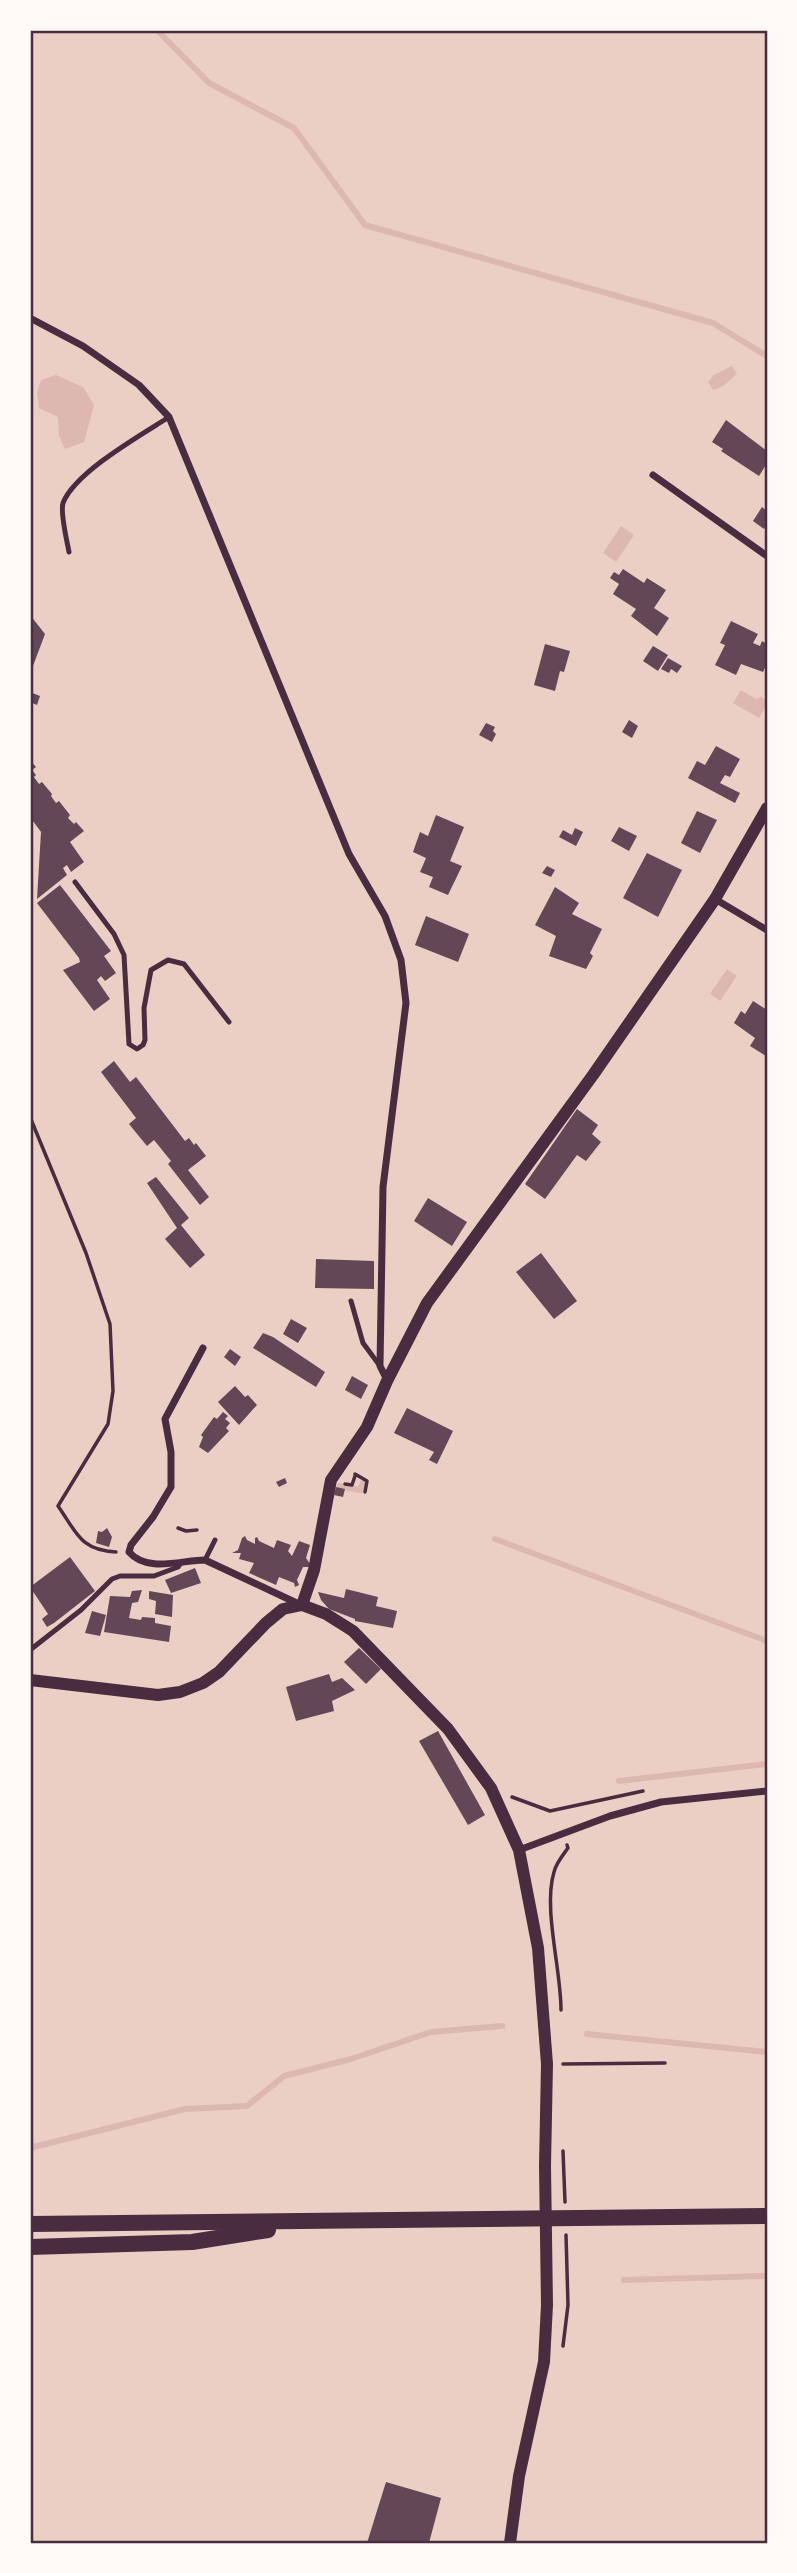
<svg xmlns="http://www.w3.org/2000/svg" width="797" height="2573" viewBox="0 0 797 2573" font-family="'Source Sans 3',sans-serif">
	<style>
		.green { fill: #ebcfc5 }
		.water { fill: #dcb8b0 }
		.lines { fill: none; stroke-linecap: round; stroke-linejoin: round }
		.stream { stroke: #dcb8b0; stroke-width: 6 }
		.building { fill: #644757 }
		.path { stroke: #4a2c40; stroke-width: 3.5 }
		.service { stroke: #4a2c40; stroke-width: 5 }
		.minor { stroke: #4a2c40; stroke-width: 7 }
		.tertiary { stroke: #4a2c40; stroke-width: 12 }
		.primary { stroke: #4a2c40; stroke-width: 16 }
		.neatline { fill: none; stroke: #4a2c40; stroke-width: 2.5 }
	</style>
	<rect width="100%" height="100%" fill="#f7e1d7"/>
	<rect class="green" x="30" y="30" width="737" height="2513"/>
	<g class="water">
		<polygon points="732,366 737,374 723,386 713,390 708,382 714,375"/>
		<polygon points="56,375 83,387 94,405 84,442 65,449 59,436 58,417 39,408 37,392 41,380"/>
		<polygon points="621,526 634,535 616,562 603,553"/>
		<polygon points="741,690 756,699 761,697 765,699 766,706 759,718 733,703"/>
		<polygon points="727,969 737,976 720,1001 710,994"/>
	</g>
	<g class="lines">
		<g class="stream">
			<polyline points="157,30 209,83 294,128 365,225 713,323 767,356"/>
			<polyline points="340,1486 360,1490 363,1483"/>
			<polyline points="495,1539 767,1641"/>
			<polyline points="619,1781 767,1764"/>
			<polyline points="587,2034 767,2052"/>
			<polyline points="30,2148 185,2109 247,2106 284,2076 351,2059 431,2032 502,2026"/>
			<polyline points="624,2280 767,2276"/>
		</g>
	</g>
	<g class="building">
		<polygon points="726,420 767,451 767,463 759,476 721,451 723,449 712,442"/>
		<polygon points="762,507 767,511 767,524 764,529 753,521"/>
		<polygon points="623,569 644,583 647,578 666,590 654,608 669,618 657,636 631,616 636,609 613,594 619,584 610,578 614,572 619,575"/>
		<polygon points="30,615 45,634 30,674"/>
		<polygon points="731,621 758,634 753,643 760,646 762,641 767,644 767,663 763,672 741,664 736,675 715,665 725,645 720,643"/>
		<polygon points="545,644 570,651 564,672 560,671 555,691 534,685"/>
		<polygon points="653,646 668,655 658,671 643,661"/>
		<polygon points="668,658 682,666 677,673 671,669 669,673 661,669"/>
		<polygon points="30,692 40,696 37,705 30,702"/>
		<polygon points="629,720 638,726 632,738 622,732"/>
		<polygon points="486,723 495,727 493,731 496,734 492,742 479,735"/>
		<polygon points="716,746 740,759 730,777 725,775 720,783 740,793 735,803 688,778 697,761 705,765"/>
		<polygon points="30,760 36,767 32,770 36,775 34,777 39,784 42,782 52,794 51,796 56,803 59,801 70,815 68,818 74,824 76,822 84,831 70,842 84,862 71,872 67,865 63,868 67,875 37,899 41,832 30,817"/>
		<polygon points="697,811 717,820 700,853 681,843"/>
		<polygon points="436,815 464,827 450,861 462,866 448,895 429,887 433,877 420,872 426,858 413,852 420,832 428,836"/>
		<polygon points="619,827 637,836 629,851 611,841"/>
		<polygon points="575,828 583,832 576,846 559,837 563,830 572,835"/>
		<polygon points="647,853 682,870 658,917 623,898"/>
		<polygon points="547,866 555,870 551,877 542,873"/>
		<polygon points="60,885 111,951 104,956 116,973 105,981 101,976 97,980 110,999 94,1011 63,970 80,962 79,958 37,903"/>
		<polygon points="555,887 579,903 572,914 602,929 590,953 593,956 586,969 549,956 556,936 535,925"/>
		<polygon points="426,916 469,934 458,962 415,945"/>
		<polygon points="753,1001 767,1010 766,1056 750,1046 755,1038 734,1023 741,1011 745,1014"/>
		<polygon points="114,1061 130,1082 136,1077 185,1141 189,1138 194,1145 196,1143 206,1156 188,1170 209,1197 200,1205 168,1164 171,1161 154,1140 147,1146 129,1124 136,1118 101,1072"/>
		<polygon points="577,1109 598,1125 592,1134 601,1142 586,1161 577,1155 545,1199 525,1184"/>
		<polygon points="156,1177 189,1218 181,1225 205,1255 190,1268 165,1239 177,1228 147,1183"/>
		<polygon points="428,1198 467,1222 452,1246 414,1221"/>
		<polygon points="541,1253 577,1301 554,1319 516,1272"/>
		<polygon points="316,1259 374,1261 374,1289 315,1288"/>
		<polygon points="291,1319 307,1328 298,1343 283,1334"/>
		<polygon points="263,1333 273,1337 325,1372 316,1387 253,1348"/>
		<polygon points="230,1349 241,1357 235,1366 224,1357"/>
		<polygon points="352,1376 368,1385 361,1399 345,1390"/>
		<polygon points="235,1386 245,1397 248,1395 257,1405 239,1425 218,1402"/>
		<polygon points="407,1408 453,1431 437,1464 429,1460 434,1452 394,1433"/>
		<polygon points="223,1412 228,1416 225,1419 230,1423 226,1428 229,1431 208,1453 199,1447 203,1437 201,1435 214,1417 217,1419"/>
		<polygon points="285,1478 287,1483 279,1487 276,1482"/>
		<polygon points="336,1487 345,1489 343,1497 334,1495"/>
		<polygon points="107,1528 112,1537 109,1547 96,1543 98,1531 102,1532"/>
		<polygon points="245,1536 247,1540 255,1544 255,1538 257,1537 259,1541 274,1548 277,1540 291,1545 288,1551 292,1556 299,1541 310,1545 306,1558 310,1564 309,1567 303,1567 297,1580 299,1585 295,1587 294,1583 279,1577 276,1585 249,1573 254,1563 239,1559 241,1553 232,1553 238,1550 242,1538"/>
		<polygon points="70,1557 95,1591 54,1623 47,1627 42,1619 48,1614 30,1587"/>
		<polygon points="195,1568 201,1583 171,1593 165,1580"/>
		<polygon points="346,1589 378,1597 376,1606 397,1611 393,1628 355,1621 355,1619 329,1609 321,1600 318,1592 344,1598"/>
		<polygon points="142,1590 138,1602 132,1603 129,1618 141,1620 142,1617 155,1618 155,1623 171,1626 169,1642 104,1632 110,1596 130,1597 132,1591"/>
		<polygon points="149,1591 173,1595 172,1617 155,1614 156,1601 149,1599"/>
		<polygon points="92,1611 106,1615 100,1636 85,1633"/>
		<polygon points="359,1648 381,1669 366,1684 344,1662"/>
		<polygon points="329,1674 332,1682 342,1678 355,1690 332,1701 334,1711 296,1721 286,1687"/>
		<polygon points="438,1731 485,1815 468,1825 419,1741"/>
		<polygon points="386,2482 441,2498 429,2543 367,2543"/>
	</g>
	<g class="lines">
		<g class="path">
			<path d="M30,1117L86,1253L110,1324L113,1391L108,1424L58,1506C77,1533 80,1550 116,1552"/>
			<polyline points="355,1474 367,1481 365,1492"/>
			<polyline points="345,1484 352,1485 355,1476"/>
			<polyline points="178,1528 186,1531 197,1530"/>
			<polyline points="512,1797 550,1811 643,1791"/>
			<path d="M561,2010C561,1969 543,1908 554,1872C556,1863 563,1855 568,1848L567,1845"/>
			<polyline points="563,2064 665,2063"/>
			<polyline points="563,2151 565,2202"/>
			<polyline points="563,2346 568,2305 566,2235"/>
		</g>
		<g class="service">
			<path d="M69,552C67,541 60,513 63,503C75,472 141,435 169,417"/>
			<polyline points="75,882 114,934 124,955 129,1044 137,1049 143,1045 145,1040 144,1008 151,970 168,960 184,964 229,1022"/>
			<polyline points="351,1301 363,1343 380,1366"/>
			<polyline points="205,1560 215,1540"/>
			<polyline points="30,1650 81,1610 112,1579 120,1576 154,1576 178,1567 180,1564"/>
		</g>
		<g class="minor">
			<polyline points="30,318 83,346 139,385 169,417 349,854 385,916 401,960 406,1003 383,1187 380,1366 387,1380"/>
			<polyline points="653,475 767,556"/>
			<polyline points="715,899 767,930"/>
			<path d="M203,1348L165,1419L171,1452V1487L153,1517L131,1545L129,1552C147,1573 182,1560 205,1560L301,1605"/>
			<polyline points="519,1850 610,1816 661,1802 767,1791"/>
		</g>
		<g class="tertiary">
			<polyline points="302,1605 314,1570 331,1480 367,1427 387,1381 427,1303 593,1075 715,899 767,808"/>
			<polyline points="30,1680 158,1695 180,1692 203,1683 219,1672 266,1623 283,1609 302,1605 326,1614 353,1631 448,1729 491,1788 519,1850 538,1948 547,2064 545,2166 547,2305 544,2362 519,2476 510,2543"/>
		</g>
		<g class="primary">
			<polyline points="30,2224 767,2216"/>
			<polyline points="30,2247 192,2242 268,2230"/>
		</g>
	</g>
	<rect width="797" height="2573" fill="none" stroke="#fffaf5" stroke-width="63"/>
	<rect x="32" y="32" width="734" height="2510" class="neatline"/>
</svg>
